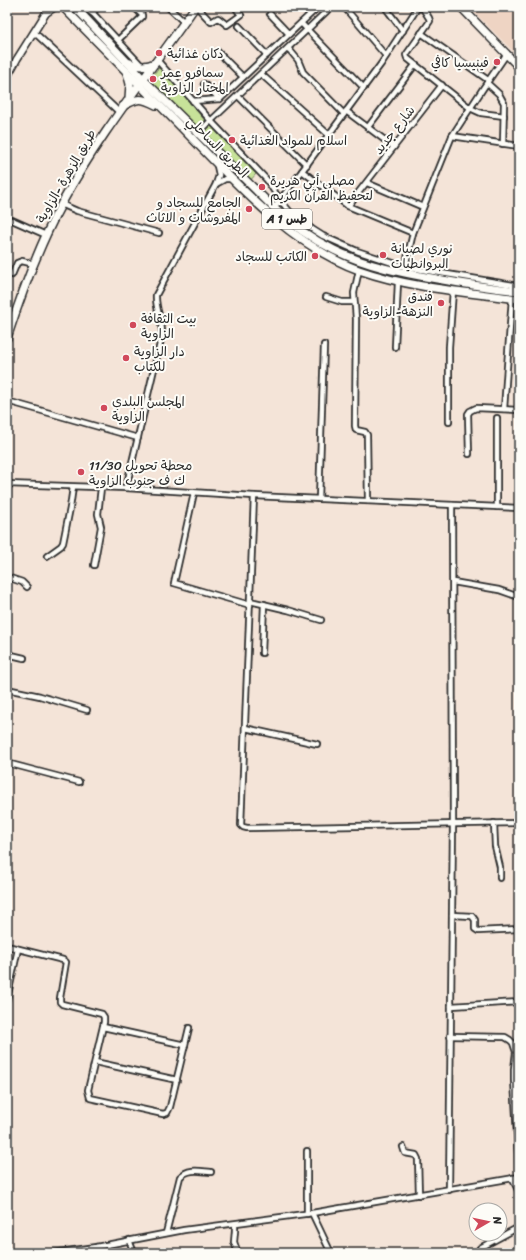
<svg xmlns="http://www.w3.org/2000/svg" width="526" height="1260" viewBox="0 0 526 1260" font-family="Sriracha,'Playpen Sans Arabic',sans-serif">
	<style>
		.built { fill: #eed4c3 }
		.green { fill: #c7e299; stroke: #798662 }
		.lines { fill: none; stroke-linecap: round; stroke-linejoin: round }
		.minor-casing { stroke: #2b2b2b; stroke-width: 8 }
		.secondary-casing { stroke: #2b2b2b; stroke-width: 9 }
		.primary-casing { stroke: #2b2b2b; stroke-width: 10 }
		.trunk-casing { stroke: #2b2b2b; stroke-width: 10 }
		.minor { stroke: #fdfcf7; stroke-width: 4.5 }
		.secondary { stroke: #fdfcf7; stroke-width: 6 }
		.primary { stroke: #fdfcf7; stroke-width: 7 }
		.trunk { stroke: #fdfcf7; stroke-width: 7 }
		.poi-dot { fill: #d1495b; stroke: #fdfcf7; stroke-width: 1.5 }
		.labels { text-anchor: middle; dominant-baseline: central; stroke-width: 4; stroke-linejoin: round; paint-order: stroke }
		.shield { fill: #fdfcf7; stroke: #6a6a68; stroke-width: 1 }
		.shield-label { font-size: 12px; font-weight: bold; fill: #2b2b2b }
		.poi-label { font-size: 13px; fill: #2b2b2b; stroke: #fdfcf7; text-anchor: start }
		.street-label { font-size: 13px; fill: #2b2b2b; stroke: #fdfcf7 }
	</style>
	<rect width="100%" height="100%" fill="#f4e4d8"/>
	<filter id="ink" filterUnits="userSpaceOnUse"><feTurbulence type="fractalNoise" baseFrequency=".025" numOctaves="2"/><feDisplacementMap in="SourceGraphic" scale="8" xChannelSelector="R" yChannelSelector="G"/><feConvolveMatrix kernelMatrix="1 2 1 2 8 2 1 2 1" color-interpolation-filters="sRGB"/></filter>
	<g filter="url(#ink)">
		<polygon class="built" points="471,7 519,7 519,57 471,9"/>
		<g class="green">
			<polygon points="159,68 161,68 206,122 197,129 150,82 150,78"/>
			<polygon points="210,125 256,174 249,182 204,135 204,133"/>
		</g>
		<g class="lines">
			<g class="minor-casing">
				<g id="minor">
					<polyline points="87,7 141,65"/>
					<polyline points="168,7 184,22"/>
					<polyline points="197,7 211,22 218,18 227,25 241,15 235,7"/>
					<polyline points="304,7 310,14"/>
					<polyline points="344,7 386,56"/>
					<polyline points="385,7 403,31"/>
					<polyline points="422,7 429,18 430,21 406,55 407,58 470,108 481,113 504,116"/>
					<polyline points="92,13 98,7"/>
					<polyline points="270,14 289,34"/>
					<polyline points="301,23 364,88"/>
					<polyline points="239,26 267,55"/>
					<polyline points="34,32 119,112"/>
					<polyline points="421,33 488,80"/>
					<polyline points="118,40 142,17 142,15 134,7"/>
					<polyline points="288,48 298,60 303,72 344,114"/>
					<polyline points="218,52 243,77"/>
					<polyline points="157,60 211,121 267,180 280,200 291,213 312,229 323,236 357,251 405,267 519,286"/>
					<polyline points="261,74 329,135"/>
					<polyline points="487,83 499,94 504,103 503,144"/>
					<polyline points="204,84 220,99"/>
					<polyline points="238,96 307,165"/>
					<polyline points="193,101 220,99 318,7"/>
					<polyline points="346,111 394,147"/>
					<polyline points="368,127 415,65"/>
					<polyline points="198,133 331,7"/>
					<polyline points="452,136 519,146"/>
					<polyline points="302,171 348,206 413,233"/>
					<polyline points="367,183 423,207"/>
					<polyline points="216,184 225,179 231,179"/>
					<polyline points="61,204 77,211 159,233"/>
					<polyline points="348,206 442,85"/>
					<polyline points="274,208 302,171 381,64 418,7"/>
					<polyline points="12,220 46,235"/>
					<polyline points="405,267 413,233 452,136 484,87 506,55"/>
					<polyline points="359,270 354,293 356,319 355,426 356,430 365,432 367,435 368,501"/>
					<polyline points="12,275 17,263 22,261 34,264"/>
					<polyline points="326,297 342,302 354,302"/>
					<polyline points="395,347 398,282"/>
					<polyline points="7,401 138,438"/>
					<polyline points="504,409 512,298"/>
					<polyline points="449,422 449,347 453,290"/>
					<polyline points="469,454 468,414 470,411 476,408 519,410"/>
					<polyline points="7,484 126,488 254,496 519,508"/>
					<path d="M126,488L162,335C163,321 155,309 156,295L216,184L219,175L217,166"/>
					<polyline points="194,493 174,583 250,605"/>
					<polyline points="254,496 241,825 243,827 247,828 519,823"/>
					<polyline points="319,499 324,345"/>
					<polyline points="497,507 497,418"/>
					<polyline points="47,556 61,546 63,543 70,508 73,487"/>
					<polyline points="94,565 101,527 98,514 101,488"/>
					<polyline points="7,577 22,582 27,587"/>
					<polyline points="453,582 499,590 519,597"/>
					<polyline points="250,601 288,610 321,620"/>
					<polyline points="262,653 264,604"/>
					<polyline points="7,654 24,658"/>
					<polyline points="7,689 40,696 87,710"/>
					<polyline points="245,728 317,744"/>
					<polyline points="7,763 79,782"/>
					<polyline points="494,823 495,846 500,867 500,878"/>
					<polyline points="452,915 472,916 475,920 475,929 478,931 519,929"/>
					<polyline points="7,946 63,960 66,962 60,998 60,1002 62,1004 102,1014 104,1017 104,1022 88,1090 90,1098 163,1114 167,1113 170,1107 189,1028"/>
					<polyline points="7,999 18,949"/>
					<polyline points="451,1006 519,1002"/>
					<polyline points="103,1027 185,1045"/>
					<polyline points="450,1036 505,1037 510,1040 513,1043 516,1052 514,1069 514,1080 519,1172"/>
					<polyline points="95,1062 177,1080"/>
					<polyline points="403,1147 405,1153 416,1155 418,1159 419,1195"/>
					<polyline points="512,1178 519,1192"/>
					<polyline points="449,1190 453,824 452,505"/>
					<polyline points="312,1213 331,1253"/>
					<polyline points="307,1214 307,1151"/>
					<polyline points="235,1224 235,1231 234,1242 238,1253"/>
					<path d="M166,1233L180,1177C189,1168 199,1171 211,1172"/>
					<polyline points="129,1240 134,1253"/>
					<polyline points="96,1247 100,1253"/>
					<polyline points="480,1248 519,1227"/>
					<polyline points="52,1253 96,1247 184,1230 312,1213 519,1177"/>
				</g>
			</g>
			<g class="secondary-casing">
				<g id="secondary">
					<polyline points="46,13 55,7"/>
					<polyline points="7,77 17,59 46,13 48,7"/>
				</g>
			</g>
			<g class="primary-casing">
				<g id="primary">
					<polyline points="461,7 519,67"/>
					<path d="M7,338C22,292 39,245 62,203C100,133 150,72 195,7"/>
				</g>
			</g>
			<g class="trunk-casing">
				<g id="trunk">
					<path d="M63,7C104,49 145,90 186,132C236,183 290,245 359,270C410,288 465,292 519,299"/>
					<path d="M75,7L143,79L274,208C292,225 312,239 334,250C367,266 402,273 437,279C464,284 492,288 519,291"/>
					<path d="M130,63C139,67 147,67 155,63"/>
					<polyline points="127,73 130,84 129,98"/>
					<path d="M123,106C138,98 140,97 156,105"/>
				</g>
			</g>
			<use href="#minor" class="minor"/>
			<use href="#secondary" class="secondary"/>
			<use href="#primary" class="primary"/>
			<use href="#trunk" class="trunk"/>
		</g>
	</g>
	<g class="poi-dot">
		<circle cx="159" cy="53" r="4"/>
		<circle cx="497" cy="62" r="4"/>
		<circle cx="153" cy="79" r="4"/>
		<circle cx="232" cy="140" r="4"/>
		<circle cx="262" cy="187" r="4"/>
		<circle cx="249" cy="209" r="4"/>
		<circle cx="383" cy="255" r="4"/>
		<circle cx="315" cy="256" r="4"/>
		<circle cx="441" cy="303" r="4"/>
		<circle cx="133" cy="325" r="4"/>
		<circle cx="126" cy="358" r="4"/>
		<circle cx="104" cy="408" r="4"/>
		<circle cx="81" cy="472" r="4"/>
	</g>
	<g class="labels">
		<rect class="shield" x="262" y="209" width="50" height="20" rx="3"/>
		<g class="shield-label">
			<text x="287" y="219">A 1 طس</text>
		</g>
		<g class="poi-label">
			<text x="167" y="53">دكان غذائية</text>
			<text x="489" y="62" text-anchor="end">فينيسيا كافي</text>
			<text x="161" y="72">سمافرو عمر<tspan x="161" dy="15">المختار الزاوية</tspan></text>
			<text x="240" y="140">اسلام للمواد الغذائية</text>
			<text x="270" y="180">مصلى أبي هريرة<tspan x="270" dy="15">لتحفيظ القرآن الكريم</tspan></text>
			<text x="241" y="202" text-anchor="end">الجامع للسجاد و<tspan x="241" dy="15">المفروشات و الاثاث</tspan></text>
			<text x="391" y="248">نوري لصيانة<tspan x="391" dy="15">البروانطيات</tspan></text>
			<text x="307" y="256" text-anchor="end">الكاتب للسجاد</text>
			<text x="433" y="296" text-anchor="end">فندق<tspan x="433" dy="15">النزهة-الزاوية</tspan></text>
			<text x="141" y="318">بيت الثقافة<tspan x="141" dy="15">الزاوية</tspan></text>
			<text x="134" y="351">دار الزاوية<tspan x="134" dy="15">للكتاب</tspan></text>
			<text x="112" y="401">المجلس البلدي<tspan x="112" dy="15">الزاوية</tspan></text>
			<text x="89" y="465">محطة تحويل 11/30<tspan x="89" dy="15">ك ف جنوب الزاوية</tspan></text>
		</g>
		<g class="street-label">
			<text transform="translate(394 130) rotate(-52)">شارع جديد</text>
			<text transform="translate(218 147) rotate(45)">الطريق الساحلي</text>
			<text transform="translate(66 176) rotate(-60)">طريق الزهرة -الزاوية</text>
		</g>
	</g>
	<rect width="526" height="1260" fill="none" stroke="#fdfcf7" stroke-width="24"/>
	<rect x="12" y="12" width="502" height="1236" fill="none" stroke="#2b2b2b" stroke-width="1.5" filter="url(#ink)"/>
	<g transform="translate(488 1222) rotate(81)"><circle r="19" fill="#fdfcf7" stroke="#a9a8a5"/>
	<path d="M0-3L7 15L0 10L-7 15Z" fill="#d1495b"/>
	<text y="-6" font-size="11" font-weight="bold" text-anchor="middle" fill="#2b2b2b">N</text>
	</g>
</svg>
